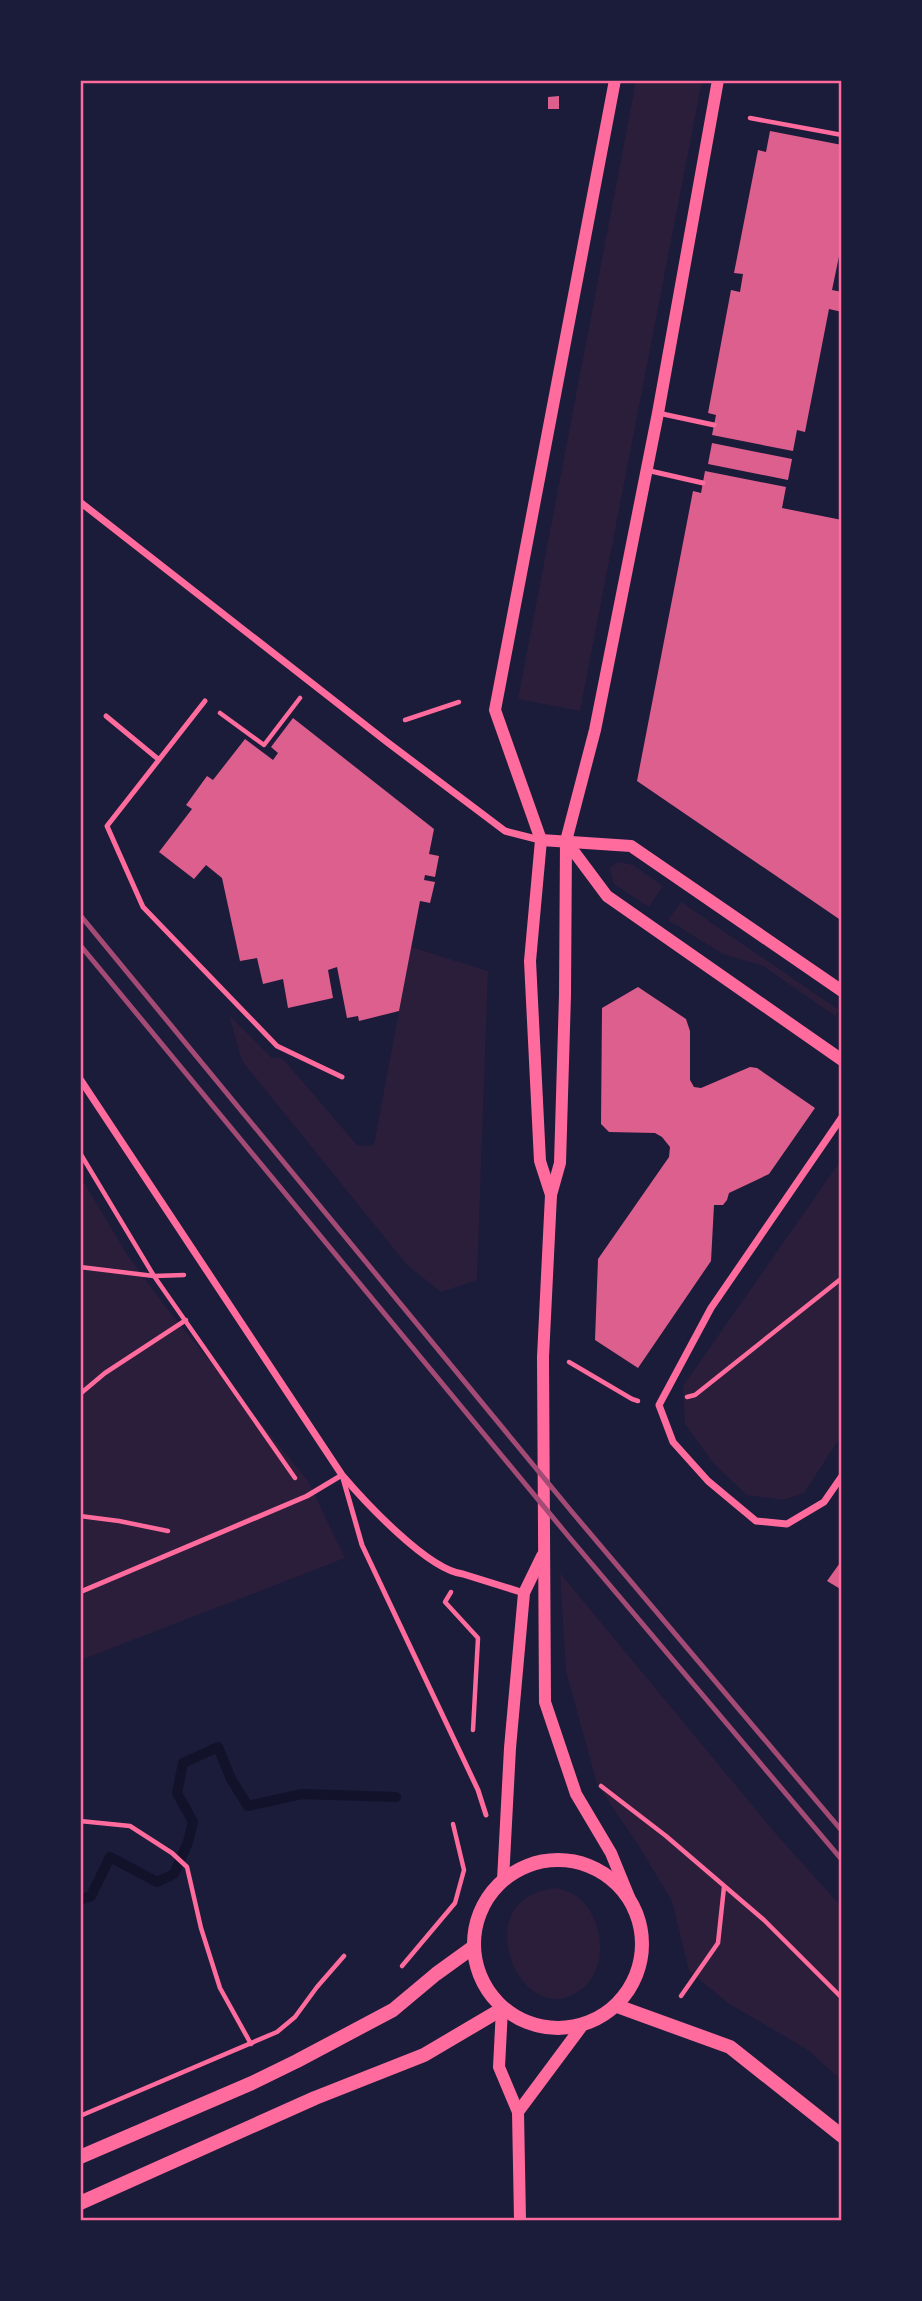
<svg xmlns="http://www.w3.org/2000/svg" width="922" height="2301" viewBox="0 0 922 2301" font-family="'DejaVu Sans',sans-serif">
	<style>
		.green { fill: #2a1e3b }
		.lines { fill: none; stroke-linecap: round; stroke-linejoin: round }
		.stream { stroke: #12122b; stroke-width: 10 }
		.building { fill: #dd5f8e }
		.path { stroke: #ff6b9d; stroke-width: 4.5 }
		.service { stroke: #ff6b9d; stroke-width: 5 }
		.minor { stroke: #ff6b9d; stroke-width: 7 }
		.tertiary { stroke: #ff6b9d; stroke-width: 12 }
		.secondary { stroke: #ff6b9d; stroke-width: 14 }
		.rail { stroke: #a44b75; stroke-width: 5 }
		.neatline { fill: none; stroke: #ff6b9d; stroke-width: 2.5 }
	</style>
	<rect width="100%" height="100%" fill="#1b1b3a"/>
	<g class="green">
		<polygon points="636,81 702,81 580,711 518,699"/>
		<polygon points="618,862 633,865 663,886 649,907 613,883 610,868"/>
		<polygon points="681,902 839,1010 835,1016 763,966 723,954 668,920"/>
		<polygon points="411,947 488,971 477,1280 441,1292 407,1265 242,1061 229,1015 272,1058 282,1058 358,1146 374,1145"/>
		<polygon points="841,1160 841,1436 804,1493 783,1500 747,1495 713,1463 685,1424 683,1386"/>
		<polygon points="80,1176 125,1251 164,1305 308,1481 345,1558 81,1660"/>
		<polygon points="560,1573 776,1834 841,1906 841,2080 808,2050 728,2003 689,1971 672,1901 637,1843 597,1784 566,1671"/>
		<path d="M557,1888C562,1890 568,1891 573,1894C603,1911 610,1965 584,1987C522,2041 461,1895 557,1888Z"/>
	</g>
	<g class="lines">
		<polyline class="stream" points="80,1900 91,1896 110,1857 157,1882 174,1874 188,1842 193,1822 177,1793 183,1763 218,1747 231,1779 248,1806 302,1794 396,1797"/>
	</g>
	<g class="building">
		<polygon points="559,96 559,109 548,109 548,97"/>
		<polygon points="770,131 842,145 842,242 832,290 842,292 842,312 829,309 805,432 797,430 793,451 712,435 716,415 708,413 731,290 740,292 743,274 734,273 758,150 766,152"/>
		<polygon points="712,443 792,459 788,480 708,464"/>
		<polygon points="705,471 786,487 782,508 842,520 842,921 637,781 693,491 701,493"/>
		<polygon points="293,718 434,829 429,854 439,856 435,877 425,875 424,880 435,882 430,903 420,901 399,1011 359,1021 358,1016 347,1018 337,967 328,970 333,998 288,1008 283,979 263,984 257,958 240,961 222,878 206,865 194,879 159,852 192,809 186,805 207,776 213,780 245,739 273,760 278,753 271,747"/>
		<polygon points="638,987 686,1019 690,1031 690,1080 694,1087 701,1088 750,1067 757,1068 815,1108 769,1174 729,1193 727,1200 723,1205 714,1205 711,1261 638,1368 595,1340 598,1259 669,1157 670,1147 662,1137 655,1133 609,1132 601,1124 602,1008"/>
		<polygon points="842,1560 842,1590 827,1581"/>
	</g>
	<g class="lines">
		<g class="path">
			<polyline points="750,118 842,135"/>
			<polyline points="220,713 264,745 300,698"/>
			<polyline points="405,720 459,702"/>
			<polyline points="80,1153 154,1276 295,1478"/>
			<polyline points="80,1267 154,1276 184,1275"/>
			<polyline points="569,1362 632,1399 638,1401"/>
			<polyline points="80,1394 105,1373 186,1320"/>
			<polyline points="687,1397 695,1395 842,1278"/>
			<polyline points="80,1516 119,1521 168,1531"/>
			<polyline points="451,1592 445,1602 478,1638 473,1730"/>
			<polyline points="601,1786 666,1836 764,1920 842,1998"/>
			<polyline points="80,1821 130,1826 172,1853 187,1867 201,1928 220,1988 251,2044"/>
			<polyline points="402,1966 455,1903 464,1870 453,1824"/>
			<polyline points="681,1996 718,1943 724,1887"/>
			<polyline points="80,2116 277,2032 295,2017 317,1987 344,1956"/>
		</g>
		<g class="service">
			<polyline points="658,413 714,425"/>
			<polyline points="646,470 703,483"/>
			<polyline points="205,701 107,826 143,907 277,1046 342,1077"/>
			<polyline points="106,716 158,759"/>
			<polyline points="80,1592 307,1496 342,1475 362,1545 478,1790 486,1815"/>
		</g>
		<g class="minor">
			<polyline points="80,502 387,742 505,831 540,840"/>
			<path d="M80,1079L342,1475C365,1502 428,1570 463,1574L524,1593"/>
			<polyline points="842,1117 711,1308 659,1405 673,1442 708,1481 756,1521 787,1524 824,1502 842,1476"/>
		</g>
		<g class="tertiary">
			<polyline points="541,840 631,846 842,991"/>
			<polyline points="566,841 607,896 842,1060"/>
			<polyline points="551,1195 540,1161 530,961 541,840 495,710 615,80"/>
			<polyline points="503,1880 510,1748 524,1593 542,1556"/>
			<polyline points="629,1897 611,1853 576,1794 545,1702 543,1357 551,1195 560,1163 565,995 566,841 595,730 658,413 718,80"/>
			<polyline points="502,2009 499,2067 518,2112 520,2220"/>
			<polyline points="518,2112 582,2026"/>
		</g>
		<g class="secondary">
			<circle cx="558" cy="1944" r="84"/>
			<polyline points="617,2006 730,2047 842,2136"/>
			<polyline points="80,2157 252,2083 297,2061 393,2010 436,1974 472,1948"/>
			<polyline points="80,2203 315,2098 424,2055 502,2009"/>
		</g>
		<g class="rail">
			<polyline points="80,915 572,1512 842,1831"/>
			<polyline points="80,945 569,1537 842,1860"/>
		</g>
	</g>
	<rect width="922" height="2301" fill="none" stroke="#1b1b3a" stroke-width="164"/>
	<rect x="82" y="82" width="758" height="2137" class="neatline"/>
</svg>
